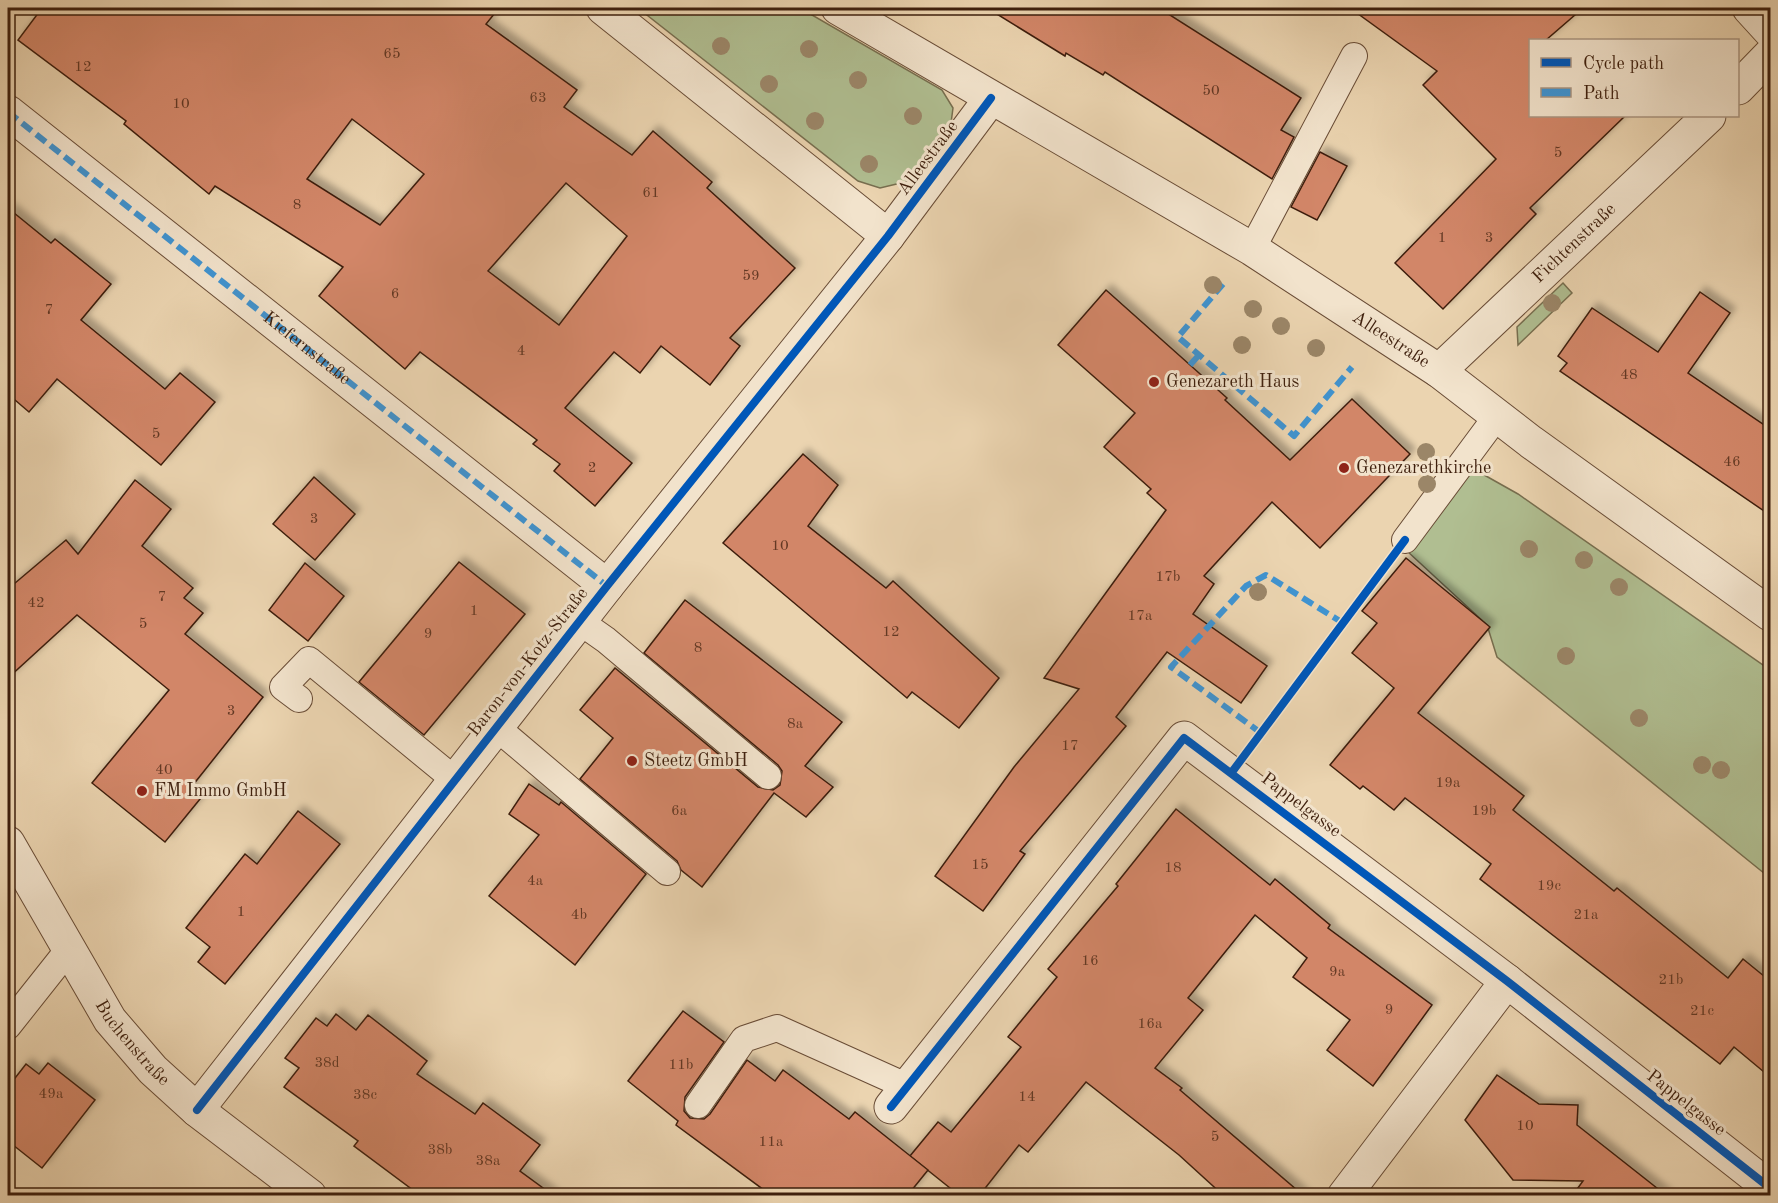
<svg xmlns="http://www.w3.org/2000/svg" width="1778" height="1203" viewBox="0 0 1778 1203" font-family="'Old Standard TT',serif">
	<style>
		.green { fill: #b0be91; stroke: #776e4f; stroke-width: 1.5 }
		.building { fill: #d28668; stroke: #3e1f0d; stroke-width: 1.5; fill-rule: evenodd; filter: url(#shadow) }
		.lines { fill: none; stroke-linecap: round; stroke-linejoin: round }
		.service-casing { stroke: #694c36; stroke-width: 28 }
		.minor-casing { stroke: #694c36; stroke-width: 35 }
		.service { stroke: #f2e3cc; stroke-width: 26 }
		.minor { stroke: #f2e3cc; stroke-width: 33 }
		.quiet { stroke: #3f94d2; stroke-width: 6; stroke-dasharray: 12 6; stroke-linecap: butt }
		.cycleway-casing { stroke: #f2e3cc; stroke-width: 11 }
		.cycleway { stroke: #0057b8; stroke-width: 8 }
		.tree { fill: #9b8668 }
		.poi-dot { fill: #8f2418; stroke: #f2e3cc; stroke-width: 2 }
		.labels { text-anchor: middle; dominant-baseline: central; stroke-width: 6; stroke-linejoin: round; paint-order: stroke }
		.number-label { font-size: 15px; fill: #633924 }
		.street-label { font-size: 18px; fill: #3e1f0d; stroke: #f2e3cc }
		.poi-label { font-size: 18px; fill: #3e1f0d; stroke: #f2e3cc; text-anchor: start }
	</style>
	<defs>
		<filter id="shadow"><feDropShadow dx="5.5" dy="-5.5" stdDeviation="3" flood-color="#0004"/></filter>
	</defs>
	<rect width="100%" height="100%" fill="#ebd4b0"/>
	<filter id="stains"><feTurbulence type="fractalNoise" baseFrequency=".00333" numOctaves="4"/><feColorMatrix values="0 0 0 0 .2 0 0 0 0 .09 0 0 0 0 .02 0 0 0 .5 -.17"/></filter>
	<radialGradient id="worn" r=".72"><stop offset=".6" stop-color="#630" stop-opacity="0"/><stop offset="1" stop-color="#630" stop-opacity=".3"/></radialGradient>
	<g class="green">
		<polygon points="638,8 800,8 942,90 953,108 951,123 909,181 880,188 858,181"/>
		<polygon points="1563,283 1572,293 1518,345 1517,327"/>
		<polygon points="1454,458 1518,494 1770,670 1770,878 1497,657 1487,625 1407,551 1392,540"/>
	</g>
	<g class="building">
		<path d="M42,8H499L486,24L577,90L564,107L632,155L653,131L712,182L707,188L795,268L730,338L740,346L710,385L661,346L640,373L614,352L565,408L632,463L595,506L554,471L560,464L533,444L537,440L420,352L405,369L319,296L343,267L215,186L209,194L124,124L126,121L18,40ZM352,119L424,174L380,225L307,179ZM566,183L627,236L559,325L488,271Z"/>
		<polygon points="987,8 1159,8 1301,98 1281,130 1294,137 1272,179 1105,72 1103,75 1066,53 1065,56"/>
		<polygon points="1350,8 1583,8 1546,40 1530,40 1530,116 1625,116 1530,208 1536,214 1443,309 1395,263 1496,159 1423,85 1437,71"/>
		<polygon points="1320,152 1347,166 1317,220 1291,207"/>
		<polygon points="8,208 51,243 55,239 111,284 81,320 165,389 180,373 215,402 161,465 57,379 29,412 8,394"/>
		<polygon points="1106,290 1227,398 1225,400 1290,460 1352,399 1410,454 1320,548 1272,502 1204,576 1214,584 1193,614 1267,666 1241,703 1167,652 1116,717 1126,726 1020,851 1025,854 983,911 935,876 1014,767 1079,689 1044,678 1166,510 1147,493 1151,489 1104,447 1135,413 1058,345"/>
		<polygon points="1700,292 1730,313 1688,373 1770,429 1770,515 1560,371 1567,363 1558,356 1592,308 1658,352"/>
		<polygon points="803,454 838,485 808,526 886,588 893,581 999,678 959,728 912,692 907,698 723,543"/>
		<polygon points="314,477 355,514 315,560 273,524"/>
		<polygon points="135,480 171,509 142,546 193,588 184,598 203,613 185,634 263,697 189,790 200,799 165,842 92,783 169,690 77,615 8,678 8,589 66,540 78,554"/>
		<polygon points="1406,558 1490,627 1418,713 1524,796 1513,810 1614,891 1617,888 1728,978 1743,959 1770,981 1770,1077 1734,1047 1720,1064 1480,879 1491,864 1443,827 1405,798 1394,810 1363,786 1360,789 1330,765 1394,688 1352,653 1377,623 1362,611"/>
		<polygon points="459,562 525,614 424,735 359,682"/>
		<polygon points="305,563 344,596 308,641 269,610"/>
		<polygon points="685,600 842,722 805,766 833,787 806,817 774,793 702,887 681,870 677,861 580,779 613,738 580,710 615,668 758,787 773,790 780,785 782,771 778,765 644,653"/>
		<polygon points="529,784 559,805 561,802 646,874 575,965 489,896 539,835 509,814"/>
		<polygon points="1176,809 1270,885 1275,879 1330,925 1328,928 1432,1005 1373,1086 1327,1050 1350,1020 1293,977 1307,958 1255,915 1188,998 1203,1010 1155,1068 1182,1088 1180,1090 1304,1196 1224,1196 1179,1155 1086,1082 1028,1152 1019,1145 979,1196 960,1196 910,1156 938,1122 951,1132 1021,1047 1008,1037 1057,977 1048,969 1118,886 1116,884"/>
		<polygon points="298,811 340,844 225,984 198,962 210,947 186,928 245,854 257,864"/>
		<polygon points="683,1011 724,1042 685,1097 684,1111 690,1118 704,1119 710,1114 747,1060 775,1081 783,1070 849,1119 855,1112 928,1170 907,1196 772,1196 676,1125 678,1121 628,1081"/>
		<polygon points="336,1014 356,1030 368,1015 427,1061 417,1074 475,1114 483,1103 540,1145 520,1171 554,1196 421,1196 354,1146 358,1141 284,1087 299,1068 285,1058 316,1018 327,1026"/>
		<polygon points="48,1063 95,1100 42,1168 8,1141 8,1087 26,1064 39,1074"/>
		<polygon points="1497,1075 1539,1104 1578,1105 1577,1125 1667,1196 1572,1196 1583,1181 1513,1180 1465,1120"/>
	</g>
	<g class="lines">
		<g class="service-casing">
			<g id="service">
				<polyline points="1252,249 1354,56"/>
				<polyline points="1405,540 1497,416"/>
				<polyline points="579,621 606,640 768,776"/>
				<polyline points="299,699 283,687 309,660 455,780"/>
				<polyline points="496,727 667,872"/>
				<polyline points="8,1026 69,949"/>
				<polyline points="698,1105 744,1039 777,1028 906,1086"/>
			</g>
		</g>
		<g class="minor-casing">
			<g id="minor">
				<polyline points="603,8 888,236"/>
				<path id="s1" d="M838,8L1252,249L1439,371L1531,442L1770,614"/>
				<polyline points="1749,8 1770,31"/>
				<polyline points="1738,88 1770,55"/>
				<path id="s2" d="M8,112L607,586"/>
				<path id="s3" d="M1439,371L1709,116"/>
				<path id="s4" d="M8,843L110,1020L153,1070L197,1110L310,1196"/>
				<polyline points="891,1107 1184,738 1507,981 1770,1188"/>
				<polyline points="197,1110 607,586 888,236 991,98"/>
				<polyline points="1344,1196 1507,981"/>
			</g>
		</g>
		<use href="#service" class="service"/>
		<use href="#minor" class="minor"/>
		<g class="quiet">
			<polyline points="8,112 607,586"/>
			<polyline points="1223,284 1178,337 1294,436 1352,367"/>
			<polyline points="1190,365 1199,355"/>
			<polyline points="1261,733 1171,667 1246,586 1266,575 1343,623"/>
		</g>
		<g class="cycleway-casing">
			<g id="cycleway">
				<polyline points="1232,772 1405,540"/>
				<polyline points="891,1107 1184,738 1507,981 1770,1188"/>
				<polyline points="197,1110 607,586 888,236 991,98"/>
			</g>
		</g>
		<use href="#cycleway" class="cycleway"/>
	</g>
	<g class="tree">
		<circle cx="721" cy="46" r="9"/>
		<circle cx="809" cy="49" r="9"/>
		<circle cx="858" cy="80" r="9"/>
		<circle cx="769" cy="84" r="9"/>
		<circle cx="913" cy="116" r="9"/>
		<circle cx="815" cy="121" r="9"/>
		<circle cx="869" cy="164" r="9"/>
		<circle cx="1213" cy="285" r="9"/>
		<circle cx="1552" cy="303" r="9"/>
		<circle cx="1253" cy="309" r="9"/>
		<circle cx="1281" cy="326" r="9"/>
		<circle cx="1242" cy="345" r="9"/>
		<circle cx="1316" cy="348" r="9"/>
		<circle cx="1426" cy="452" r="9"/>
		<circle cx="1427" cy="484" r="9"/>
		<circle cx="1529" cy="549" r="9"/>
		<circle cx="1584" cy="560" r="9"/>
		<circle cx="1619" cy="587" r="9"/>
		<circle cx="1258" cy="592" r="9"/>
		<circle cx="1566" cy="656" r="9"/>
		<circle cx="1639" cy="718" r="9"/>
		<circle cx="1702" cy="765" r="9"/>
		<circle cx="1721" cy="770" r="9"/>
	</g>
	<g class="poi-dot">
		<circle cx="1154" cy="382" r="6"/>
		<circle cx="1344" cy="468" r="6"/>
		<circle cx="632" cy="761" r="6"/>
		<circle cx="142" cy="791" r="6"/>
	</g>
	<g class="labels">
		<g class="number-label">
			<text x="392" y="54">65</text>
			<text x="83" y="67">12</text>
			<text x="1211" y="91">50</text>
			<text x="538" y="98">63</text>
			<text x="181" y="104">10</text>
			<text x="1558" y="153">5</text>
			<text x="651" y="193">61</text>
			<text x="297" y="205">8</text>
			<text x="1442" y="238">1</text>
			<text x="1489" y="238">3</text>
			<text x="751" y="276">59</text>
			<text x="395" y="294">6</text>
			<text x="49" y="310">7</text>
			<text x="521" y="351">4</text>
			<text x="1629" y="375">48</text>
			<text x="156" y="434">5</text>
			<text x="1732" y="462">46</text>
			<text x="592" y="468">2</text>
			<text x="314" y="519">3</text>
			<text x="780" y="546">10</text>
			<text x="1168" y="577">17b</text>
			<text x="162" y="597">7</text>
			<text x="36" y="603">42</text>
			<text x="474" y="611">1</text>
			<text x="1140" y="616">17a</text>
			<text x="143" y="624">5</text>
			<text x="891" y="632">12</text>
			<text x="428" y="634">9</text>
			<text x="698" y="648">8</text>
			<text x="231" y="711">3</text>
			<text x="795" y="724">8a</text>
			<text x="1070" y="746">17</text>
			<text x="164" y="770">40</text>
			<text x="1448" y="783">19a</text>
			<text x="679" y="811">6a</text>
			<text x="1484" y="811">19b</text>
			<text x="980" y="865">15</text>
			<text x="1173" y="868">18</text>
			<text x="535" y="881">4a</text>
			<text x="1549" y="886">19c</text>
			<text x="241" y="912">1</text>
			<text x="579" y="915">4b</text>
			<text x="1586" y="915">21a</text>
			<text x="1090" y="961">16</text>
			<text x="1337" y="972">9a</text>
			<text x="1671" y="980">21b</text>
			<text x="1389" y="1010">9</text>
			<text x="1702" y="1011">21c</text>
			<text x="1150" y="1024">16a</text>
			<text x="327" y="1063">38d</text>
			<text x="681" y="1065">11b</text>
			<text x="51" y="1094">49a</text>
			<text x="365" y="1095">38c</text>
			<text x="1027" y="1097">14</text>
			<text x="1525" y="1126">10</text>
			<text x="1215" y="1137">5</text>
			<text x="771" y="1142">11a</text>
			<text x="440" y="1150">38b</text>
			<text x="488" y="1161">38a</text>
		</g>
		<g class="street-label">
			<text transform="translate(928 158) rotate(-53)">Alleestraße</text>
			<text stroke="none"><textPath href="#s3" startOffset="186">Fichtenstraße</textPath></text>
			<text stroke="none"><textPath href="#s1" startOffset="645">Alleestraße</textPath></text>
			<text stroke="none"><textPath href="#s2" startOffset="381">Kiefernstraße</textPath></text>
			<text transform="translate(528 662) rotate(-52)">Baron-von-Kotz-Straße</text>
			<text transform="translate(1301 805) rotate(37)">Pappelgasse</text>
			<text stroke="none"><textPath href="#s4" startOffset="236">Buchenstraße</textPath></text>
			<text transform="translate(1686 1103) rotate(38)">Pappelgasse</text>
		</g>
		<g class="poi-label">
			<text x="1166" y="382">Genezareth Haus</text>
			<text x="1356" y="468">Genezarethkirche</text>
			<text x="644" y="761">Steetz GmbH</text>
			<text x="154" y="791">FM Immo GmbH</text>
		</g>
	</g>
	<rect width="1778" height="1203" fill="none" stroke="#ebd4b0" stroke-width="30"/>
	<rect x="9" y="9" width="1760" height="1185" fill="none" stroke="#3e1f0d" stroke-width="3"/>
	<rect x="15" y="15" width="1748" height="1173" fill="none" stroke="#3e1f0d" stroke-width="1.5"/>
	<rect x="1529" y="39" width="210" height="78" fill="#f2e3cc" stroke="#aa9580" stroke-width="1.5"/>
	<rect x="1541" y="58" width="30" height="9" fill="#0057b8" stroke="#aa9580" stroke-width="1.5"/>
	<text x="1583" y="69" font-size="18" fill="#3e1f0d">Cycle path</text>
	<rect x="1541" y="88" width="30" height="9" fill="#3f94d2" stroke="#aa9580" stroke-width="1.5"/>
	<text x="1583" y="99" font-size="18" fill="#3e1f0d">Path</text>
	<rect width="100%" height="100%" filter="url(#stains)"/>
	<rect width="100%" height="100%" fill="url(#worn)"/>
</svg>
